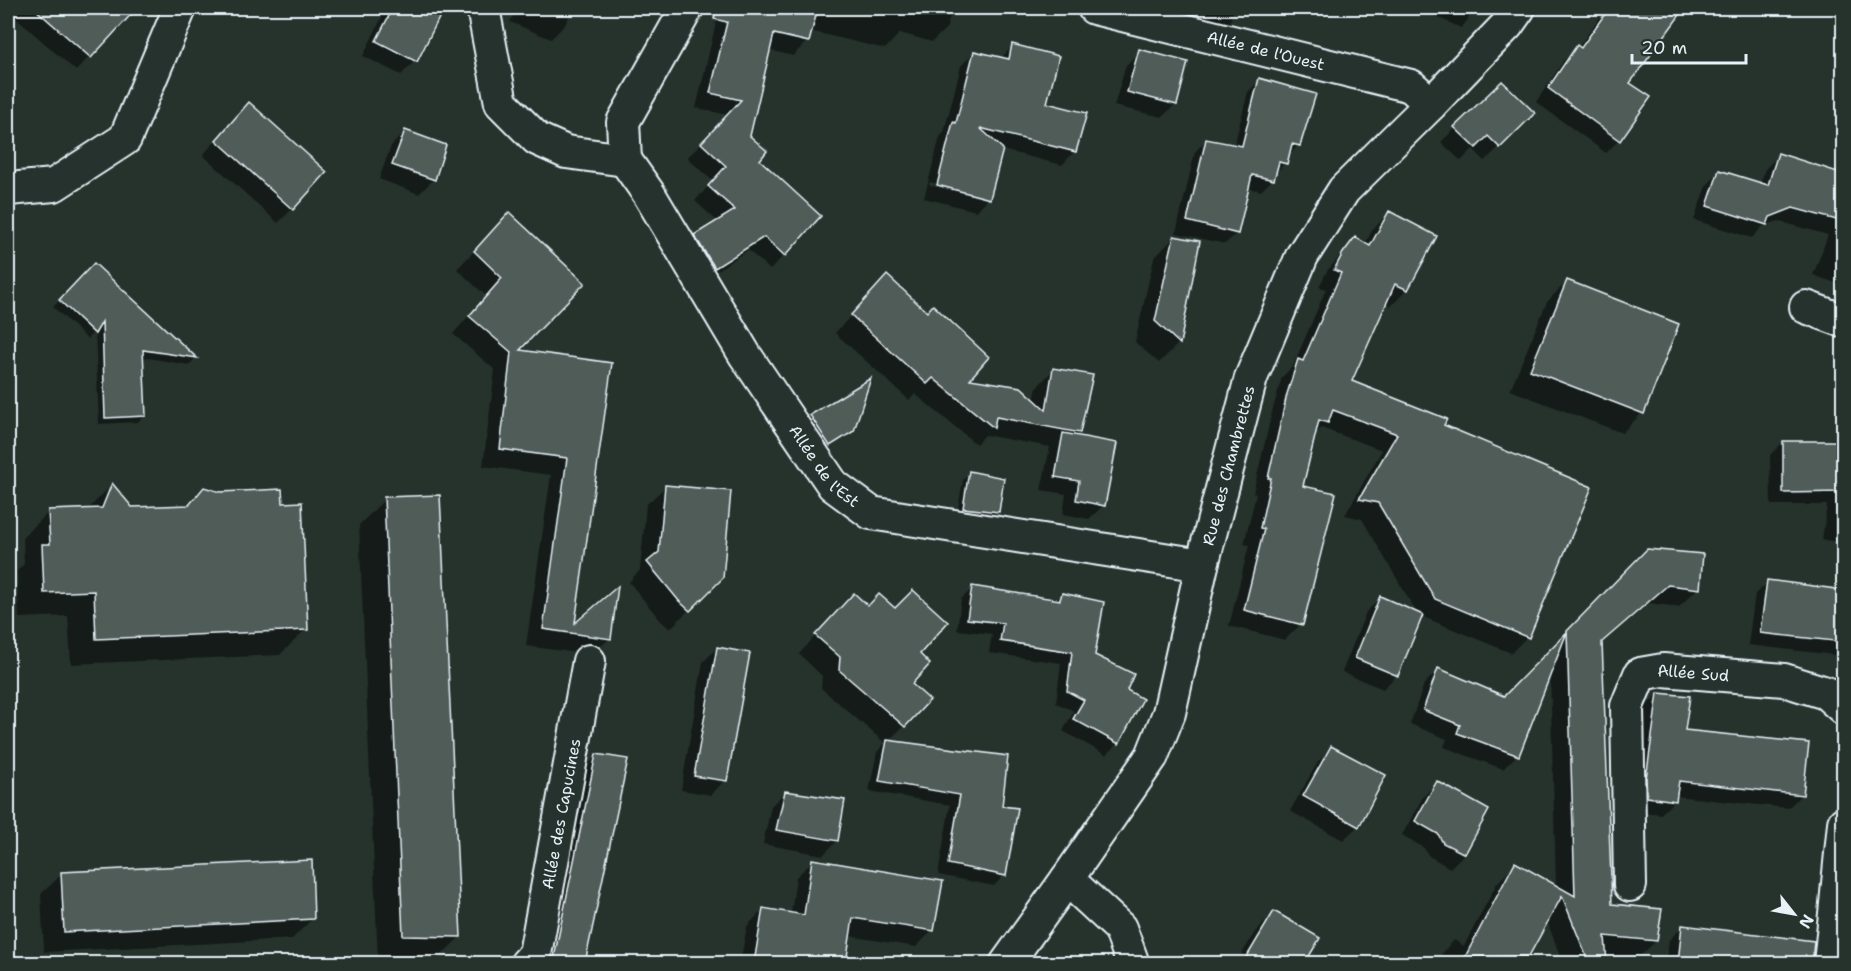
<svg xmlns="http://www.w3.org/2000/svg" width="1851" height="971" viewBox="0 0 1851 971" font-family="'Shantell Sans',sans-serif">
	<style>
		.shadow { fill: #0007; fill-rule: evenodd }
		.building { fill: #505c59; stroke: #e8f1f8; stroke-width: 1.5 }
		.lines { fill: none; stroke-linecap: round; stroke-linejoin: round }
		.minor-casing { stroke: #e8f1f8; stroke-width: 36 }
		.minor { stroke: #26332d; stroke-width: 32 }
		.labels { text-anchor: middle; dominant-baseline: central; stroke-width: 5; stroke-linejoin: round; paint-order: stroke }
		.street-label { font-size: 16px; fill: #e8f1f8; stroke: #26332d }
	</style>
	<rect width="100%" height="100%" fill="#26332d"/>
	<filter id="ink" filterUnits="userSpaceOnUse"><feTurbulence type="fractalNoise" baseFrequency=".0167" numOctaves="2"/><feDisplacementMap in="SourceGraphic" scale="12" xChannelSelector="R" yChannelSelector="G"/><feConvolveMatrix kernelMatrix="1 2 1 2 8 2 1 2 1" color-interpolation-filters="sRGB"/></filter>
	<g filter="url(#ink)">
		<g class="shadow">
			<polygon points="8,8 111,8 124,19 76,71 8,11"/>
			<polygon points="389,8 416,8 437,18 415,61 401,75 363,56 384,13"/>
			<polygon points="517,8 573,8 565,25 551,39 510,22"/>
			<polygon points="730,8 952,8 947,27 932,42 900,33 885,49 810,31 807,41 793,56 769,50 749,136 758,160 784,255 770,270 748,250 700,282 681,251 695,236 718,222 695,201 713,181 687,158 728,115 696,108 716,23"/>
			<polygon points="1193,8 1234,8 1230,22 1223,29 1190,21"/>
			<polygon points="1417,8 1474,8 1467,21 1461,28"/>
			<polygon points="1606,8 1682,8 1628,83 1619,140 1606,153 1536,102 1564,60 1578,48"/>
			<path d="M1013,46L1045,104L1075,151L1062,165L1002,150L989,198L976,211L924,198L940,137L944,132L961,66L974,52L1000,59ZM930,182L982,195V198L929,185Z"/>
			<polygon points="1140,51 1176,104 1162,117 1114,106 1126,65"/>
			<path d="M1260,80L1299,145L1287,156L1285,163L1274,175L1272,180L1261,191L1247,188L1237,233L1225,244L1176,233L1195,152L1206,140L1234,146L1248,92ZM1254,92H1257L1242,154L1239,153Z"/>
			<polygon points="1502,83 1533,113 1485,161 1473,149 1461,161 1441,142"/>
			<polygon points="236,118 292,209 278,223 203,155"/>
			<polygon points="405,132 444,146 433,180 419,194 379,179 391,146"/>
			<polygon points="1779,155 1844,176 1844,286 1813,275 1828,235 1778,221 1762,227 1752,238 1694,220 1706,186 1720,171 1760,184 1765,169"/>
			<polygon points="1389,213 1435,237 1407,290 1391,306 1385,303 1350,382 1442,426 1527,637 1511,653 1421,616 1397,675 1383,689 1342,672 1366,612 1380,598 1418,615 1362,519 1345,515 1382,450 1321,428 1314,435 1301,487 1301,624 1285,640 1229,626 1249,545 1244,544 1256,494 1253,493 1272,412 1282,377 1293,366 1326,289 1319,287 1327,271 1355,239 1365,244 1373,229"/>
			<polygon points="509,214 517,351 610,364 573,627 610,638 592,655 526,646 551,475 483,466 495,370 453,334 486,296 457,269"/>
			<polygon points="1174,238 1198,243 1179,343 1159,363 1135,342 1154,258"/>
			<polygon points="94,265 195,359 189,365 142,357 145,415 138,422 99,424 95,331 87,339 53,307"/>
			<polygon points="1567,281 1642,413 1622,433 1510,390 1547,302"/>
			<polygon points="870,295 967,380 1034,401 1037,387 1054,369 1079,432 1075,437 1104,505 1089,519 1063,514 1066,494 1041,490 1050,447 985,435 976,444 915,394 909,400 835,333"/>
			<polygon points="811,416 853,430 845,437 823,452 804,423"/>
			<polygon points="1831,439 1844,440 1844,542 1822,540 1827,505 1771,505 1770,455 1783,442 1828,442"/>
			<polygon points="970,473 997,511 990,518 957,514 963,480"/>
			<polygon points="112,485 131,508 187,506 205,489 220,493 281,505 306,629 280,655 71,664 68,616 19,618 17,571 24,564 23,537 49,512 87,510"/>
			<polygon points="666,486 721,577 670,629 660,620 629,582 640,570 646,505"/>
			<polygon points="385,499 460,937 434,962 378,961 359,525"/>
			<polygon points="1628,569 1698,588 1679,607 1648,603 1601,644 1611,905 1656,941 1637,959 1605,956 1606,964 1563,964 1547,921 1536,939 1518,958 1506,951 1499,964 1433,964 1454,940 1464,946 1497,883 1516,864 1556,887 1550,671 1517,755 1503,769 1444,747 1447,739 1410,724 1424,684 1438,670 1504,698"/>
			<polygon points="1768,582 1844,591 1844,656 1748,645 1755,594"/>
			<polygon points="973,588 1056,601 1062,595 1093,656 1125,690 1118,743 1106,755 1063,731 1074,711 1056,703 1061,663 989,653 992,634 957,630 961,599"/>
			<polygon points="836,613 918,654 910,684 904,726 888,741 1000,807 1004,875 994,886 938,875 950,805 869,791 877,752 885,743 821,688 822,676 799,654"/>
			<polygon points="717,648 725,780 711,795 681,790 703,662"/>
			<polygon points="1658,694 1684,731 1802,794 1788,808 1675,796 1675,800 1661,814 1633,811 1633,794 1644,708"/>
			<polygon points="1332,747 1358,826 1343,840 1290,811 1318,762"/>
			<polygon points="597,756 626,760 584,964 537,964 576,776"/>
			<polygon points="1437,783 1487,810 1464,854 1450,868 1429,856 1424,848 1402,835 1423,797"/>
			<polygon points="785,792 837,841 823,855 763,844 771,806"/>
			<polygon points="813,861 933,930 916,947 849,936 845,964 740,964 747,926 763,910 791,914 796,877"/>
			<polygon points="62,874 312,919 292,939 44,952 41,894"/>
			<polygon points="1274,913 1318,939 1303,964 1236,964 1255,932"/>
			<polygon points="1683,926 1786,939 1783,964 1666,964 1669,940"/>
			<polygon points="1212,957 1222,964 1206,964"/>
		</g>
		<g class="building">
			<polygon points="34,8 137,8 91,58"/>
			<polygon points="393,8 444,8 417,62 376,41"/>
			<polygon points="716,8 818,8 809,42 774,34 750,136 767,151 760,160 821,216 785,256 764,237 715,268 694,235 735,210 708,186 726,166 701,143 741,100 710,93 727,22 714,19"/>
			<polygon points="1609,8 1685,8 1630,83 1651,97 1620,141 1548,88 1577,45 1581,48"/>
			<polygon points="1012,44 1059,56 1047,103 1087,113 1076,152 980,128 1003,149 990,199 937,185 953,122 956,123 974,51 1009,59"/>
			<polygon points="1139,49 1188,62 1177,105 1127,92"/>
			<polygon points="1259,78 1316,94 1300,146 1292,144 1287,164 1279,162 1274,180 1252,175 1238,234 1187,221 1206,139 1242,146"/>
			<polygon points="1502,81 1535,113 1500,148 1488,136 1476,148 1454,127"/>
			<polygon points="249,102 327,172 293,210 216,140"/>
			<polygon points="405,130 446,145 435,180 392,165"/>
			<polygon points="1778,153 1844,174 1844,222 1793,208 1770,217 1767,225 1707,206 1719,170 1768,185"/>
			<polygon points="1389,211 1437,236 1408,290 1395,284 1352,381 1447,419 1444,425 1592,487 1529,638 1435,599 1378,503 1359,499 1397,434 1333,410 1328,423 1319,420 1303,486 1336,493 1303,625 1244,610 1264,529 1260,528 1271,478 1268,478 1287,394 1298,359 1303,361 1341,273 1334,270 1343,253 1355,237 1370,246"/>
			<polygon points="509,212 585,283 520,350 612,363 575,623 618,586 611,639 543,629 567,458 500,449 511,352 469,316 502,278 474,251"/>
			<polygon points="1174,236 1200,241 1180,344 1155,321"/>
			<polygon points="94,263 197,358 143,350 146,416 105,418 102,322 95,334 59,300"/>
			<polygon points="887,275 927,312 933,305 989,357 970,379 1021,387 1046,410 1053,368 1093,375 1080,433 996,417 994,428 933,378 927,384 851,315"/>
			<polygon points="1567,280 1679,324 1644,414 1530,370"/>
			<polygon points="871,378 854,431 830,446 810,415"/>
			<polygon points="1063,433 1117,443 1105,506 1076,500 1079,481 1055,477"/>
			<polygon points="1783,441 1844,441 1844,492 1783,493"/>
			<polygon points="969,471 1004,478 999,512 963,508"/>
			<polygon points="112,483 132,507 189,505 204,487 220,492 282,489 283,503 302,502 308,630 96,639 94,591 44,593 42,544 50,544 48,510 102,508"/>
			<polygon points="665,485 731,491 723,578 690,611 679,601 647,562 659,552"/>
			<polygon points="440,495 461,937 403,936 384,497"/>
			<polygon points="1647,549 1703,554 1700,589 1668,585 1602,642 1612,904 1662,909 1657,941 1605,936 1607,963 1589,963 1562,896 1529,956 1465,957 1515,862 1575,896 1567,631"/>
			<polygon points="1767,580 1844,590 1844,642 1760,633"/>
			<polygon points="972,586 1060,600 1062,593 1104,602 1095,655 1134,674 1127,690 1143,699 1119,744 1073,719 1084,700 1067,691 1072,652 1000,641 1003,623 967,619"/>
			<polygon points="913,590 948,622 920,654 930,664 912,684 930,700 905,727 839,670 840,657 815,635 854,593 868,606 879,594 895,608"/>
			<polygon points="1380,596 1423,615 1398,676 1355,658"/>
			<polygon points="1567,632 1519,756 1457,733 1460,725 1423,710 1438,668 1504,696"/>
			<polygon points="717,647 750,653 727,781 694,776"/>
			<polygon points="1658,693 1690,696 1685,730 1809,743 1803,795 1679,781 1676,801 1647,797 1646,779"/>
			<polygon points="887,740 1008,756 1002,806 1018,808 1006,876 948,864 960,795 879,781"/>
			<polygon points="1331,746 1386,775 1359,827 1303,796"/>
			<polygon points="596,754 628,759 585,963 553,963"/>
			<polygon points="1437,781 1489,810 1465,854 1443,843 1438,834 1415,821"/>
			<polygon points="785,791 845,800 838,841 776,830"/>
			<polygon points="812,859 943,881 934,931 853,918 846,963 754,963 763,908 804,915"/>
			<polygon points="312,860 314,919 64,932 61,872"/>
			<polygon points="1274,911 1320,938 1305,963 1243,963"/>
			<polygon points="1682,925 1814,941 1812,963 1678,963"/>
		</g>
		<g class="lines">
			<g class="minor-casing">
				<g id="minor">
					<polyline points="483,8 501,103 537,139 566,152 625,160"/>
					<path id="s1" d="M1094,8L1411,86L1431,104"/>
					<path id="s2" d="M625,160L649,194L745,355L833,485L871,513L1202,565"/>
					<polyline points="625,160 623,122 687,8"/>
					<polyline points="8,189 54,185 125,139 180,8"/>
					<polyline points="1806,307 1844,321"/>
					<polyline points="1067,879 1120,928 1133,964"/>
					<path id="s3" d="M1630,885L1627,706L1640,674L1663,670L1784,680L1826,693L1844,709"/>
					<path id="s4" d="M526,964L535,954L589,661"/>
					<path id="s5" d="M1006,964L1067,879L1152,756L1169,713L1202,565L1251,378L1302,256L1344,190L1431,104L1507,25L1519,8"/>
					<polyline points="1830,964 1844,823"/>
				</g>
			</g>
			<use href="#minor" class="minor"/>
		</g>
	</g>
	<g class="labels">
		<g class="street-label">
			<text stroke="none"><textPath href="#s1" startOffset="177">Allée de l'Ouest</textPath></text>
			<text stroke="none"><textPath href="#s2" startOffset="366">Allée de l'Est</textPath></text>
			<text stroke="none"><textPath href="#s5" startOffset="555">Rue des Chambrettes</textPath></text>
			<text stroke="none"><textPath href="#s3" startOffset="267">Allée Sud</textPath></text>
			<text stroke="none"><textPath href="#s4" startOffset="156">Allée des Capucines</textPath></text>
		</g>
	</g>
	<rect width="1851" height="971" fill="none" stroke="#26332d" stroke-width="30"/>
	<rect x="15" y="15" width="1821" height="941" fill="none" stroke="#e8f1f8" stroke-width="2" filter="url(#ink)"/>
	<g transform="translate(1794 914) rotate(121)" stroke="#26332d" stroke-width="4.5" paint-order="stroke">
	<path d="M0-4.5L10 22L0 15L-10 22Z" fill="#e8f1f8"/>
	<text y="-9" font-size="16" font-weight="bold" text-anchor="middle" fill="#e8f1f8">N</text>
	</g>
	<path d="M1632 54v9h114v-9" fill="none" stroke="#e8f1f8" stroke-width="3"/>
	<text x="1641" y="54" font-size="18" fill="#e8f1f8" stroke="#26332d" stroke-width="4.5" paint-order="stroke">20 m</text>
</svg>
